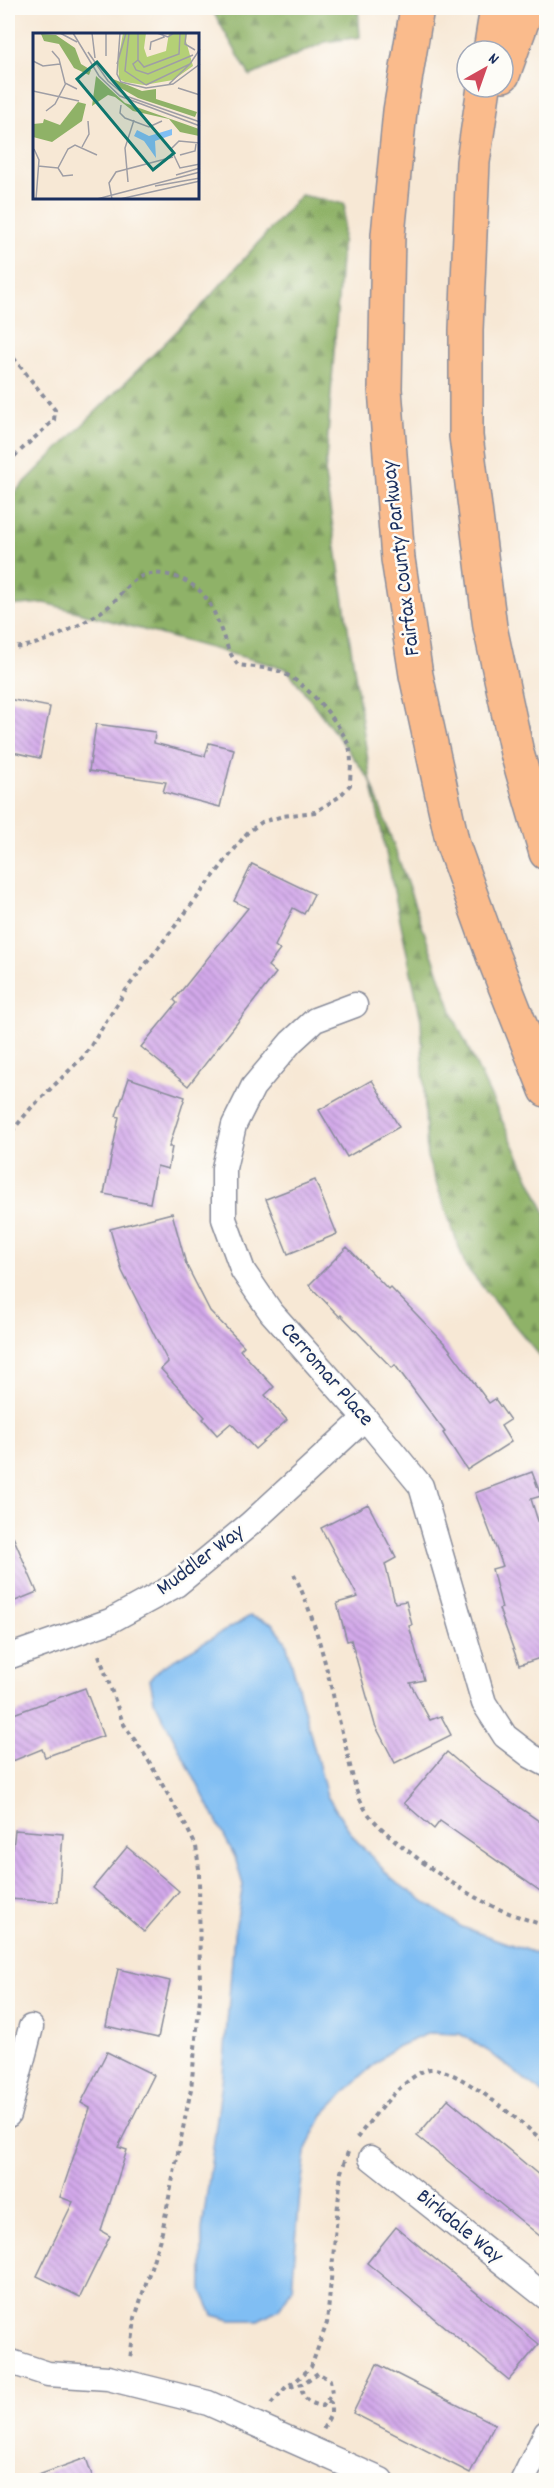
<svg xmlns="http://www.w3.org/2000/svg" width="554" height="2488" viewBox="0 0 554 2488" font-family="Dekko,sans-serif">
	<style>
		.forest { fill: url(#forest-firs); stroke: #557062; stroke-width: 1.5 }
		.water { fill: #80bef3; stroke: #4e76a8; stroke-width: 1.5 }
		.building { fill: url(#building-back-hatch) }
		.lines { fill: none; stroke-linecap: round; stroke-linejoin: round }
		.minor-casing { stroke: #898c9a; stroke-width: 27 }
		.highway-casing { stroke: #898c9a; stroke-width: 36 }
		.path { stroke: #898c9a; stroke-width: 4; stroke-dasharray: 4.5 4.5; stroke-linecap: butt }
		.minor { stroke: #fff; stroke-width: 24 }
		.highway { stroke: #fabb8c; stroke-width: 33 }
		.labels { text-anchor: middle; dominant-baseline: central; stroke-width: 5; stroke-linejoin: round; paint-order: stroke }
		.street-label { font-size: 22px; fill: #1b2f5e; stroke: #fdfcf7 }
		.inset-road { fill: none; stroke: #9f9ea5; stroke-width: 1.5 }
		.view { fill: #0f766e; fill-opacity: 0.15; stroke: #0f766e; stroke-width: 3 }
		.inset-edge { fill: none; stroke: #1b2f5e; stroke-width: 3 }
	</style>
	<defs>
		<pattern id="forest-firs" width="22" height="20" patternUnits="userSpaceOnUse" patternTransform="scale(1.5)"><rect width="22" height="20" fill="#8fb267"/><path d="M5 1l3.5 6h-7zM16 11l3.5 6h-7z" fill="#749158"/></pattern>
		<pattern id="building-back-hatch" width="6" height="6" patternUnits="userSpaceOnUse" patternTransform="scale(1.5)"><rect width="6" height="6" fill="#d3a9ea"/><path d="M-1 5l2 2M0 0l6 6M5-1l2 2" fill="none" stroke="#aa8ac1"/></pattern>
	</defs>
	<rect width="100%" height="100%" fill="#fdfcf7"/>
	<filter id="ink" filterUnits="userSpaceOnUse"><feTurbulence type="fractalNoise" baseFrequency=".0167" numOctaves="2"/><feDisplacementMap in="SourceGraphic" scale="12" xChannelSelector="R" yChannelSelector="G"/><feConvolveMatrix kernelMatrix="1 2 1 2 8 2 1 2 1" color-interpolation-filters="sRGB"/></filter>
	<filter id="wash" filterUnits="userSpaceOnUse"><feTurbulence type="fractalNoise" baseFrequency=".008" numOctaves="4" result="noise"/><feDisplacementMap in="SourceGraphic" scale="24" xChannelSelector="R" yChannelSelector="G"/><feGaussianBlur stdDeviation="1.35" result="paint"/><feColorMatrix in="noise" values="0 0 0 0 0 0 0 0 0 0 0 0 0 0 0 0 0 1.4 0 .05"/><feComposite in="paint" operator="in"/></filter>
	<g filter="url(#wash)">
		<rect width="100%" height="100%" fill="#f7e8d5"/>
		<g class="forest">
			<polygon points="211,8 358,8 360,37 325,42 250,76"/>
			<polygon points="301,195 345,204 325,475 371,781 456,1022 546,1214 546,1363 466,1267 427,1157 421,1020 371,781 287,669 45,603 8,606 8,499 198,310"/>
		</g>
		<polygon class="water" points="250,1616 273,1624 286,1642 327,1796 355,1839 393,1880 462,1927 546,1957 546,2096 488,2051 460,2034 429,2033 394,2048 360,2077 324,2114 307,2147 300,2193 292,2289 279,2309 258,2320 231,2320 213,2315 202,2290 202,2230 223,2074 234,1935 243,1885 235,1857 154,1700 150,1679 160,1668"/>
		<g id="blocks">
			<g class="building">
				<polygon points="8,699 50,707 40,758 8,751"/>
				<polygon points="96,724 155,732 154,743 205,756 209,743 234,749 220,807 163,792 166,782 89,771"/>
				<polygon points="252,864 314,894 304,914 293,908 275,946 280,950 268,966 276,973 188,1086 141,1047 177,1003 174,1000 248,908 234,901"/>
				<polygon points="129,1078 185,1097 169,1147 172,1147 168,1169 157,1166 150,1203 104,1194 119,1117 116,1116"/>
				<polygon points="372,1080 399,1127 347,1157 319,1110"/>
				<polygon points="315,1180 337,1234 288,1254 266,1199"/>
				<polygon points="172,1213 186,1264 210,1311 244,1346 240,1350 274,1387 265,1395 287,1420 255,1449 231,1423 217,1435 203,1419 205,1417 161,1369 168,1362 122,1271 110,1229"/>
				<polygon points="347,1247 388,1289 390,1287 447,1346 489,1403 495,1399 510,1420 501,1426 511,1442 467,1470 443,1433 445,1432 395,1365 392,1368 341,1315 340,1317 309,1285"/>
				<polygon points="532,1472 541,1496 531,1499 546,1546 546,1656 519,1665 499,1609 502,1608 492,1569 503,1566 475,1493"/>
				<polygon points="368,1504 396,1558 385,1564 395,1603 406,1601 412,1625 409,1626 424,1680 410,1683 430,1720 441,1716 451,1735 395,1763 375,1725 351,1640 347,1641 337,1603 358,1597 321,1528"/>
				<polygon points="8,1525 37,1592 8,1604"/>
				<polygon points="85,1688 103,1736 45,1757 42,1749 8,1763 8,1716"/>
				<polygon points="447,1752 477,1778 546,1826 546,1895 440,1821 434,1829 404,1803"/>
				<polygon points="15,1830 63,1834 58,1902 8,1899 8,1847 13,1848"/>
				<polygon points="127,1847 179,1891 144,1932 93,1888"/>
				<polygon points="118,1969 170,1981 158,2038 106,2026"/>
				<polygon points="107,2052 154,2075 118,2147 127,2150 101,2231 110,2236 80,2297 37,2276 73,2202 60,2197 90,2108 81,2103"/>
				<polygon points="448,2099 546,2181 546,2241 417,2136"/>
				<polygon points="396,2227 539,2344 509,2380 367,2263"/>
				<polygon points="377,2364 495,2424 470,2473 353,2413"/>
				<polygon points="86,2458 94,2481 30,2481 30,2478"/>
			</g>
		</g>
	</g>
	<g filter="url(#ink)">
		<use href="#blocks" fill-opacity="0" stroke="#898c9a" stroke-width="1.5"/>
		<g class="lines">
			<g class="minor-casing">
				<g id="minor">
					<polyline points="355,1005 315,1020 291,1042 253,1087 234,1125 224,1168 224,1219 243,1271 271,1312 365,1418 421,1486 484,1703 505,1736 531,1756 546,1764"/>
					<polyline points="8,1657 110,1621 176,1585 250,1524 365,1418"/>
					<polyline points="8,2115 31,2027"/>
					<polyline points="371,2158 546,2297"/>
					<polyline points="8,2361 48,2374 108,2378 208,2403 381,2480"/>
					<polyline points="523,2480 546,2433"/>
				</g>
			</g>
			<g class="highway-casing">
				<g id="highway">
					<polyline points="417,8 400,111 388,235 385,389 398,559 416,675 453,845 493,956 546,1090"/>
					<polyline points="490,51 497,8"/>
					<polyline points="503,75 527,8"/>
					<polyline points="484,87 473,162 466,330 466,436 490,627 517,753 546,853"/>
				</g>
			</g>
			<g class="path">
				<polyline points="8,351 55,410 54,420 8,462"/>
				<path d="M8,647C32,652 88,622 108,607C119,598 129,581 142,576C161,569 187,578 201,592C220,612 221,644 238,665C250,667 264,667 275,670C301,676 338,720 348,744C353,755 350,773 350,785L339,797L315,812L283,816L262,822L247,833L128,987L85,1055L31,1108L8,1136"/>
				<path d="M294,1574C319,1625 330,1685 344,1740C350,1762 353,1789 365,1809C380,1834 448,1882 475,1897C497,1910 522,1918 546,1926"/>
				<polyline points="99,1655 123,1723 147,1758 186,1826 196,1846 199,1869 200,1998 191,2089 162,2232 135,2318 130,2360"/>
				<path d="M357,2138C371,2119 407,2073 430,2069C458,2066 523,2125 546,2143"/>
				<path d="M290,2387L302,2384L318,2373L330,2380L332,2393L323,2406C310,2404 300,2398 302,2384"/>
				<polyline points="271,2404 286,2387 297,2380 311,2367 327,2323 341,2172 348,2152"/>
				<polyline points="323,2429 331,2414 331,2403 327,2400"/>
			</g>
			<use href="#minor" class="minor"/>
			<use href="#highway" class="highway"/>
		</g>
	</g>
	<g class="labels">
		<g class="street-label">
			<text transform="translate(402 558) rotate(-97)">Fairfax County Parkway</text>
			<text transform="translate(326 1375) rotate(49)">Cerromar Place</text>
			<text transform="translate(201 1561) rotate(-37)">Muddler Way</text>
			<text transform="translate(459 2227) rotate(39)">Birkdale Way</text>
		</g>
	</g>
	<g transform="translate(33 33)">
		<rect width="166" height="166" fill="#f7e8d5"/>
		<path d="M90,0H113L111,15L114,24L133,18L136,0H154L153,8L160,33L140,47L111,52L92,49L86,46L85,28Z" fill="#b4d076"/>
		<path d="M8,1L23,2L42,15L48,31L58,37L56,42L41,35L26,11L11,8ZM63,43L92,70L166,96V103L147,99L136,86L100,78L82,64L75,62L59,73ZM80,46L109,58L123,56V66L164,79L162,84L105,65L84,53ZM45,69L53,71L49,88L19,109L0,104V91L10,90L11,86L27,92Z" fill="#8fb267"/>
		<path d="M139,96V102L122,108L123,125L111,108L101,103L104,97L116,103Z" fill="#80bef3"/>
		<path class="inset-road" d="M27,0L44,9M40,0L66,43L87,63L167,93M59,0L62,25M73,0V23M87,0L84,41L88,49L113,55L140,51L167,31M96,0L92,38L113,52M105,0V27L111,34L146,21L147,0M124,0L135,4L141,0M153,0L152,11L162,17M117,17L118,9L131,4L129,0M19,18L26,26L32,50L44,56M55,19L75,48L93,63L167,89M105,27L100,31L103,37L115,41L160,22M0,28L10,33L27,31M84,31L93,0M136,51L157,31M113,52L157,31L167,16M145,55L167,62M0,58L46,68M88,72L87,80L92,85L116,94L129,88M13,78L22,71L33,50M167,110L146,108L138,116L147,135L167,131M49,114L56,101L55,88M1,116L6,127L3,166M147,122L162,118L163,111M5,133L25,135L35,116L42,112L64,122M25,135L30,143L40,142M143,142L167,135M95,149L92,115L101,87M122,153L167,145M64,166L167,139M79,166L76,150L83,139L140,124M87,166L167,148"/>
		<path class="view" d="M64,29L141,120L120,137L44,46Z"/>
		<rect width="166" height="166" class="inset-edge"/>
	</g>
	<rect width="554" height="2488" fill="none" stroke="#fdfcf7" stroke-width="30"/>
	<g transform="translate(485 69) rotate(40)"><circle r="28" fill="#fdfcf7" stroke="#a3aaba" stroke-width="1.5"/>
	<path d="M0-4.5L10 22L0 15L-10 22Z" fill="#d1495b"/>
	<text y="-9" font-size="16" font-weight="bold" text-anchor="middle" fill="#1b2f5e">N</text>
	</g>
</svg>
